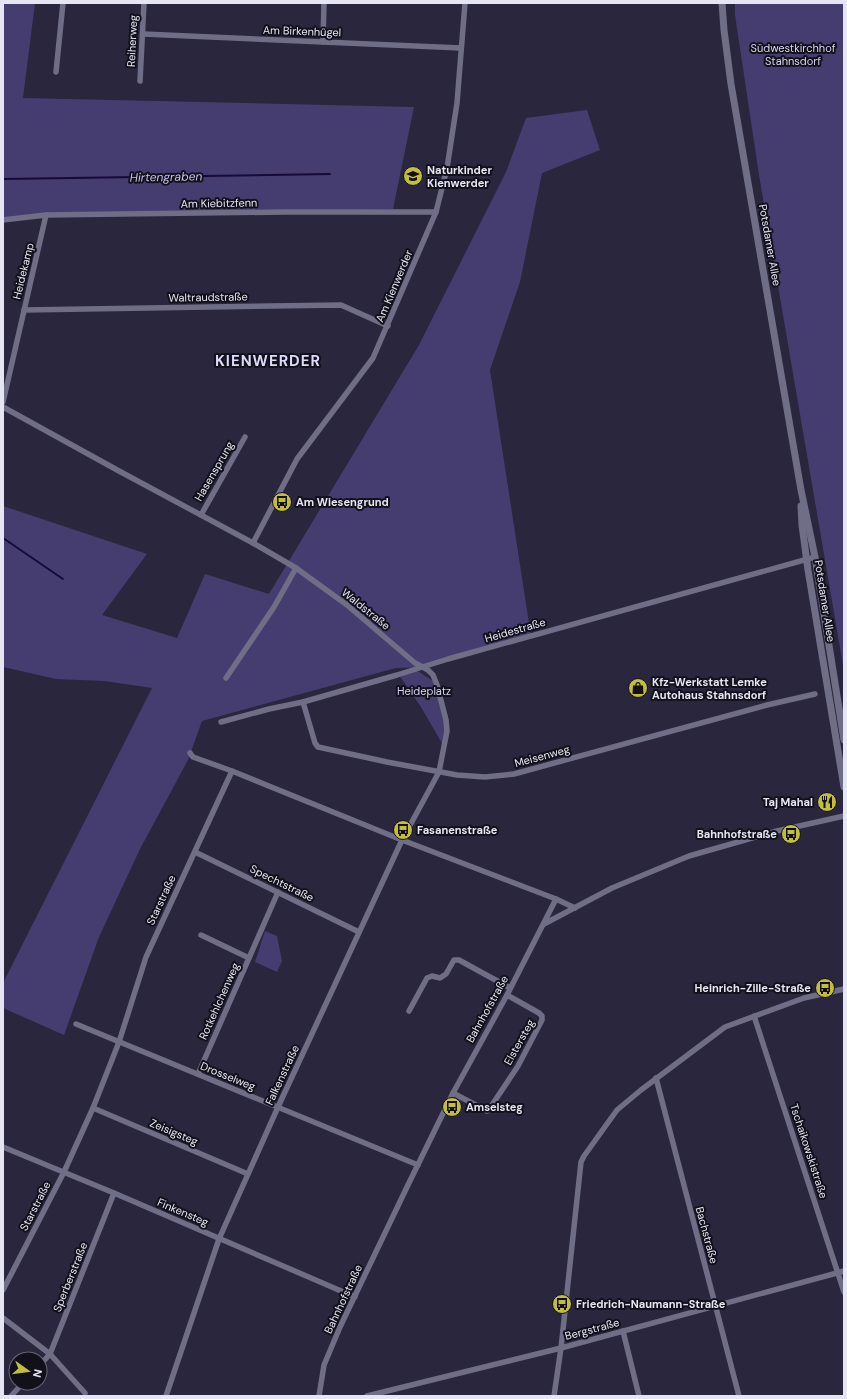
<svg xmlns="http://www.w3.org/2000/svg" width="847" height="1399" viewBox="0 0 847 1399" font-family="'DM Sans',sans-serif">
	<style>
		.green { fill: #453d70 }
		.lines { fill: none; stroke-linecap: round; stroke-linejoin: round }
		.stream { stroke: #170a39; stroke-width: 2 }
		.minor { stroke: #706e87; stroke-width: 5.5 }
		.tertiary { stroke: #706e87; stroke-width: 7 }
		.labels { text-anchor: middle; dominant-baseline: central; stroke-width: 4; stroke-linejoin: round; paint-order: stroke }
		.street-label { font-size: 11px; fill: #e6e5f4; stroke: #12111b }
		.park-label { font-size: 11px; fill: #d6d4f5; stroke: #12111b }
		.poi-label { font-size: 11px; font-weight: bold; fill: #e6e5f4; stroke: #12111b; text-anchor: start }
		.water-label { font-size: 12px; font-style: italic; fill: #c6c2f3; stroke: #12111b }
		.district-label { font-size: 15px; font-weight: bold; letter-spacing: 1px; fill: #dcdaf8; stroke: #12111b }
	</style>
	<rect width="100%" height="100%" fill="#29263d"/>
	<g class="green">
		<polygon points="3,3 35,3 23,98 414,107 393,209 3,218"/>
		<polygon points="735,3 844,3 844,671 759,175 735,15"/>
		<polygon points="587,110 600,150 542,173 520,282 490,370 531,636 423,667 396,668 202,721 188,760 140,849 99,937 64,1035 3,1008 3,983 152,688 104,681 56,679 3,667 3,506 147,554 102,615 177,638 205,574 269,594 419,345 506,172 526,118"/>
		<polygon points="416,670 433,681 445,721 445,731 443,745 421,707 399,675"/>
		<polygon points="265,931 277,936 282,961 277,972 255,962"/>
	</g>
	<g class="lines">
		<g class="stream">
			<polyline points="3,179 330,174"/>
			<polyline points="3,538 63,579"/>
		</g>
		<g class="minor">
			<polyline points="143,34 461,48"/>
			<polyline points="323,42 324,3"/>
			<polyline points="56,72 63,3"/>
			<polyline points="140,81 144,3"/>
			<polyline points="3,220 46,215 284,212 436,212"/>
			<polyline points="24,310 341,305 388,326"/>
			<polyline points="3,402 46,215"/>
			<polyline points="3,407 119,471 253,543 296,568 347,605 415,663 428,670 433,675 437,685 446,720 447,731 439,772 402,840 278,1107 219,1239 166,1396"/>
			<polyline points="201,515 245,437"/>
			<polyline points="253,543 297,459 373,358 436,212 447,168 457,103 465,3"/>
			<polyline points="226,678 274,607 296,568"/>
			<polyline points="303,702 315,743 318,747 387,762 457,775 485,777 514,774 767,705 815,694"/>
			<polyline points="221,722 269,709 303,702 397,675 448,659 815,557"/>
			<polyline points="190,753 193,757 232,771 402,840 556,899 575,908"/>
			<polyline points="195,852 359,932"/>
			<polyline points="544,924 612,888 689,856 777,831 844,816"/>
			<polyline points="201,935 249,958"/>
			<polyline points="409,1011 427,978 432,976 440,978 446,974 454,960 459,960 510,988"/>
			<polyline points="754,1016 844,1292"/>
			<polyline points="76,1024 418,1165"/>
			<polyline points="198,1074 278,892"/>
			<polyline points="656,1078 739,1396"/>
			<polyline points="453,1093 487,1111 490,1108 518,1066 542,1020 542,1016 539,1013 507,995"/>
			<polyline points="93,1108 248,1174"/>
			<polyline points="3,1147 114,1193 355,1297"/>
			<polyline points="3,1290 64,1172 93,1108 119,1042 146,957 232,771"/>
			<polyline points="3,1318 50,1354 85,1393"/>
			<polyline points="623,1331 639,1396"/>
			<polyline points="40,1365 50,1354 114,1193"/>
			<polyline points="11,1396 23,1383"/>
			<polyline points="319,1396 324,1365 340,1327 407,1187 453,1093 507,995 556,899"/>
			<polyline points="367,1396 561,1348 844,1271"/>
			<polyline points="554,1396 561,1348 581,1162 584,1156 617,1110 641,1090 725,1027 804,998 844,989"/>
		</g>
		<g class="tertiary">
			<polyline points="722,3 724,30 731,84 801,490 815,557 844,740"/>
			<polyline points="801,506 802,525 808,570 844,787"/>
		</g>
	</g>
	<defs>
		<g id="school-disc" transform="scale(1)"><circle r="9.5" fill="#c2bd3f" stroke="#12111b"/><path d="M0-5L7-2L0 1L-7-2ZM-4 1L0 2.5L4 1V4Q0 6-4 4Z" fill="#111"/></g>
		<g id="bus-disc" transform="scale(1)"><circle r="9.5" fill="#c2bd3f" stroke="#12111b"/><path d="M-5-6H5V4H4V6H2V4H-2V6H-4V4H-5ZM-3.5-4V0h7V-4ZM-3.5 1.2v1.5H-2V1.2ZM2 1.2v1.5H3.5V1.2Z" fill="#111"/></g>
		<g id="shop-disc" transform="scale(1)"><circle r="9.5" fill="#c2bd3f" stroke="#12111b"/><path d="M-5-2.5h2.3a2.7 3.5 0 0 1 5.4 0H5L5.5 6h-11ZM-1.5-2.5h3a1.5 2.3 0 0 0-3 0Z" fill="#111"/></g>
		<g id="restaurant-disc" transform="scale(1)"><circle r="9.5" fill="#c2bd3f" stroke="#12111b"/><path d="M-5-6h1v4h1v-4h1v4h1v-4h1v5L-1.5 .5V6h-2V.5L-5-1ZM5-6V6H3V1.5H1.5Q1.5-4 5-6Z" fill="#111"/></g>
	</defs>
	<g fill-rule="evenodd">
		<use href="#school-disc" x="413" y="176"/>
		<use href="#bus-disc" x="282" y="502"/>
		<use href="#shop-disc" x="638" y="688"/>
		<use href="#restaurant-disc" x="827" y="802"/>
		<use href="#bus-disc" x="403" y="830"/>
		<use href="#bus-disc" x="791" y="834"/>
		<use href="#bus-disc" x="825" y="988"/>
		<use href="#bus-disc" x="452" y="1107"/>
		<use href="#bus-disc" x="562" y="1304"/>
	</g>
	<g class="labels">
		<g class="street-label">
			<text transform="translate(302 31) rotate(2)">Am Birkenhügel</text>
			<text transform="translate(132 41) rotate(-87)">Reiherweg</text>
			<text transform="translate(219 203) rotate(-1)">Am Kiebitzfenn</text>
			<text transform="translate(770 245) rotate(80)">Potsdamer Allee</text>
			<text transform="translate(23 271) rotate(-76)">Heidekamp</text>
			<text transform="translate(394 286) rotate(-67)">Am Kienwerder</text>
			<text transform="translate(208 297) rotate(-1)">Waltraudstraße</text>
			<text transform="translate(214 471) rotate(-60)">Hasensprung</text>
			<text transform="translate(825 601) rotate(81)">Potsdamer Allee</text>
			<text transform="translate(366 609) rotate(39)">Waldstraße</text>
			<text transform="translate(515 630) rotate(-16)">Heidestraße</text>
			<text transform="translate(542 756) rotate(-15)">Meisenweg</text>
			<text transform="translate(282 883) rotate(26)">Spechtstraße</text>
			<text transform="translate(161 900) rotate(-65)">Starstraße</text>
			<text transform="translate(219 1001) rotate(-66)">Rotkehlchenweg</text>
			<text transform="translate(487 1009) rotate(-61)">Bahnhofstraße</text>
			<text transform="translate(519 1042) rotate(-61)">Elstersteg</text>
			<text transform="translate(282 1075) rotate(-65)">Falkenstraße</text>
			<text transform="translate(228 1076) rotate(22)">Drosselweg</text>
			<text transform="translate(174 1132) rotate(23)">Zeisigsteg</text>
			<text transform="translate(809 1151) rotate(72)">Tschaikowskistraße</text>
			<text transform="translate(35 1206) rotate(-63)">Starstraße</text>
			<text transform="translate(183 1212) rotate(23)">Finkensteg</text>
			<text transform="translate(707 1235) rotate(75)">Bachstraße</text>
			<text transform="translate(70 1277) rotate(-68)">Sperberstraße</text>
			<text transform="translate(343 1299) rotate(-65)">Bahnhofstraße</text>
			<text transform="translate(592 1329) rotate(-15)">Bergstraße</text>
		</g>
		<g class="park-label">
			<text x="793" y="48">Südwestkirchhof<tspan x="793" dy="13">Stahnsdorf</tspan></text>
			<text x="424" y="691">Heideplatz</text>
		</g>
		<g class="poi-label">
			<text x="427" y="170">Naturkinder<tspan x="427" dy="13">Kienwerder</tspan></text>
			<text x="296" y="502">Am Wiesengrund</text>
			<text x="652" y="682">Kfz-Werkstatt Lemke<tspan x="652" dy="13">Autohaus Stahnsdorf</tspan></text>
			<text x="813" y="802" text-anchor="end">Taj Mahal</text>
			<text x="417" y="830">Fasanenstraße</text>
			<text x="777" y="834" text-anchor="end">Bahnhofstraße</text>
			<text x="811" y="988" text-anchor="end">Heinrich-Zille-Straße</text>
			<text x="466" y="1107">Amselsteg</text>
			<text x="576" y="1304">Friedrich-Naumann-Straße</text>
		</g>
		<g class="water-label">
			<text transform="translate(166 177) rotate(-1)">Hirtengraben</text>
		</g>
		<g class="district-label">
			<text x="268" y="361">KIENWERDER</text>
		</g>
	</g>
	<rect width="847" height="1399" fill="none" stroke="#e6e5f4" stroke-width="8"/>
	<g transform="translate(28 1371) rotate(104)"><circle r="19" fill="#12111b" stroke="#676672"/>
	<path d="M0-3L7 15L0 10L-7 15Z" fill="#c2bd3f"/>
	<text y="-6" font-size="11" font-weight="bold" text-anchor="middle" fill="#e6e5f4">N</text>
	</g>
</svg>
